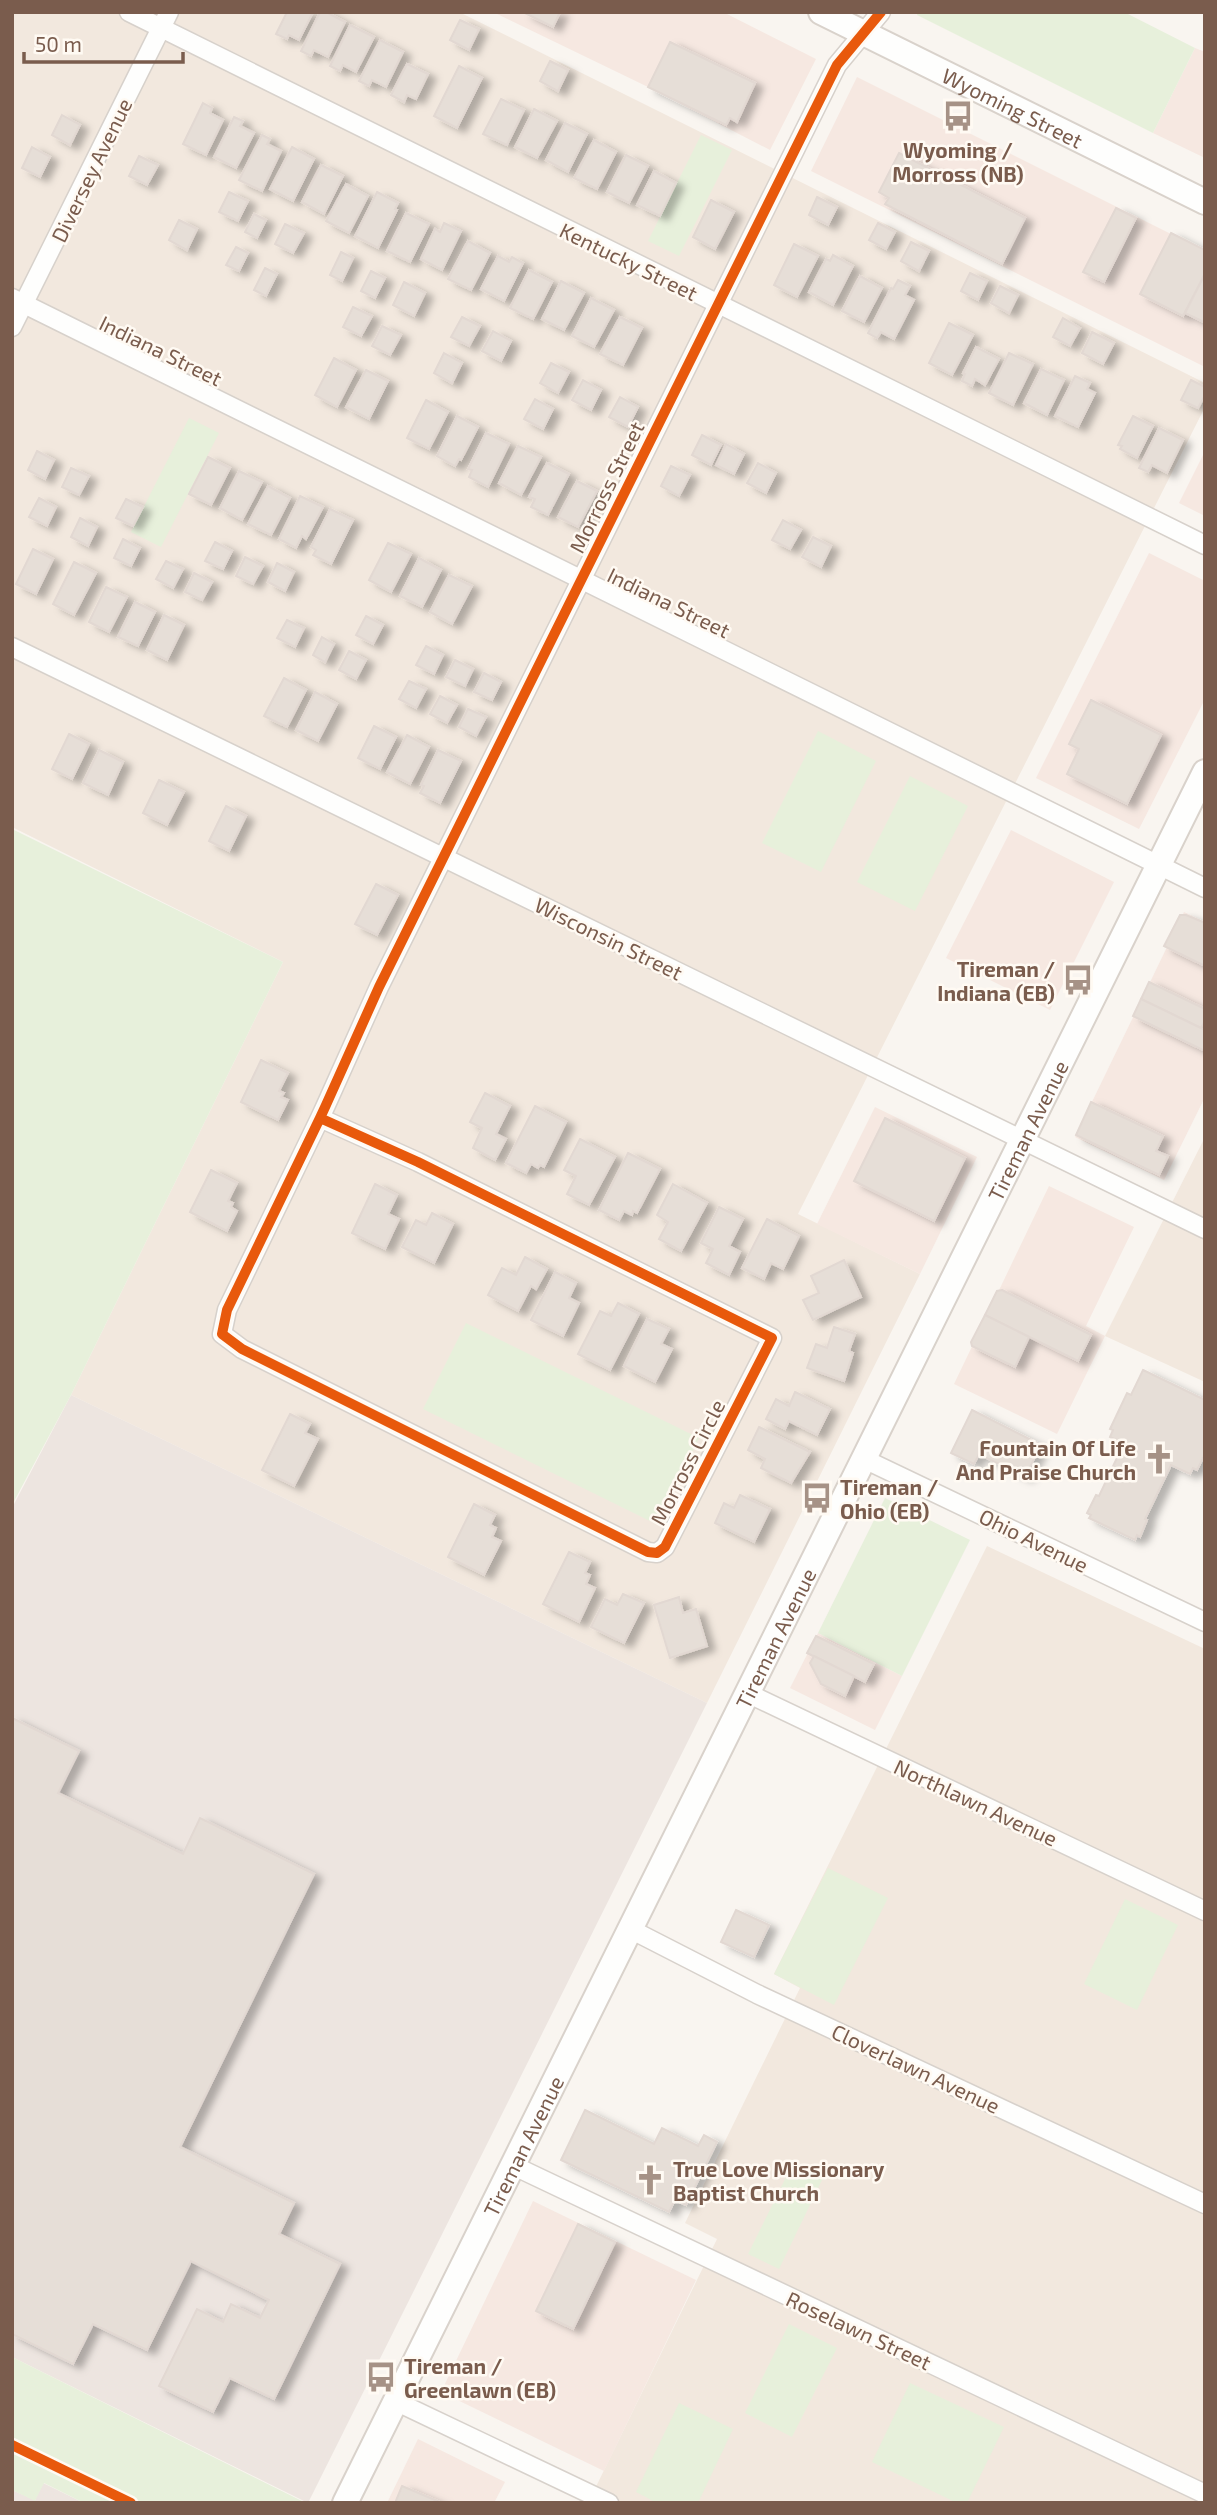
<svg xmlns="http://www.w3.org/2000/svg" width="1217" height="2515" viewBox="0 0 1217 2515" font-family="'Exo 2',sans-serif">
	<style>
		.residential { fill: #f2e8de }
		.commercial { fill: #f6e8e1 }
		.industrial { fill: #ede5e0 }
		.green { fill: #e7f0db }
		.building { fill: #e6ded7; stroke: #e2d8d2; stroke-width: 2; filter: url(#shadow) }
		.lines { fill: none; stroke-linecap: round; stroke-linejoin: round }
		.street-casing { stroke: #d7d1cb; stroke-width: 21 }
		.secondary-casing { stroke: #d9d2cb; stroke-width: 28 }
		.street { stroke: #fefefd; stroke-width: 18 }
		.secondary { stroke: #fefefd; stroke-width: 24 }
		.cycleway-casing { stroke: #fffaf3; stroke-width: 15 }
		.cycleway { stroke: #e8590c; stroke-width: 10 }
		.labels { text-anchor: middle; dominant-baseline: central; stroke-width: 5; stroke-linejoin: round; paint-order: stroke }
		.street-label { font-size: 21px; fill: #7a5c4d; stroke: #fffaf3 }
		.poi-label { font-size: 21px; font-weight: bold; fill: #7a5c4d; stroke: #fffaf3; text-anchor: start }
	</style>
	<defs>
		<filter id="shadow"><feDropShadow dx="8" dy="4.5" stdDeviation="3.5" flood-color="#0004"/></filter>
	</defs>
	<rect width="100%" height="100%" fill="#f9f5f0"/>
	<g class="residential">
		<polygon points="12,12 459,12 1205,383 1205,407 798,1214 920,1274 707,1703 71,1395 283,962 12,827"/>
		<polygon points="1205,1137 1205,1382 1105,1336"/>
		<polygon points="987,1546 1205,1649 1205,2503 588,2503 717,2239 685,2223 800,1988 774,1974"/>
	</g>
	<g class="commercial">
		<polygon points="493,12 723,12 816,59 770,150 648,87"/>
		<polygon points="1195,48 1205,52 1205,158 1153,133"/>
		<polygon points="857,77 1205,251 1205,367 811,171"/>
		<polygon points="1205,451 1205,516 1179,503"/>
		<polygon points="1149,553 1205,581 1205,699 1139,829 1036,778"/>
		<polygon points="1011,830 1114,882 1050,1010 946,958"/>
		<polygon points="1184,912 1205,922 1205,1097 1164,1180 1075,1137"/>
		<polygon points="875,1107 977,1157 920,1274 817,1224"/>
		<polygon points="1049,1186 1134,1227 1086,1326 1105,1336 1057,1434 954,1384"/>
		<polygon points="818,1633 902,1676 875,1730 790,1688"/>
		<polygon points="533,2201 696,2280 604,2471 441,2392"/>
		<polygon points="418,2439 505,2482 494,2503 387,2503"/>
	</g>
	<g class="industrial">
		<polygon points="71,1395 707,1703 308,2503 12,2357 12,1508"/>
		<polygon points="43,2483 84,2503 12,2503 12,2490 35,2500"/>
	</g>
	<g class="green">
		<polygon points="918,12 1124,12 1195,48 1153,133 917,15"/>
		<polygon points="701,135 732,150 679,256 648,241"/>
		<polygon points="189,418 219,433 161,547 131,532"/>
		<polygon points="818,731 876,761 821,872 762,843"/>
		<polygon points="910,776 968,806 915,911 857,882"/>
		<polygon points="12,829 283,962 71,1395 12,1505"/>
		<polygon points="466,1323 699,1438 656,1524 423,1409"/>
		<polygon points="885,1498 970,1540 902,1676 818,1633"/>
		<polygon points="828,1868 888,1898 834,2005 774,1974"/>
		<polygon points="1125,1899 1178,1925 1137,2010 1084,1984"/>
		<polygon points="793,2163 823,2178 779,2269 748,2254"/>
		<polygon points="789,2324 837,2348 792,2437 745,2413"/>
		<polygon points="12,2357 306,2503 84,2503 44,2483 35,2501 12,2490"/>
		<polygon points="910,2383 1004,2427 967,2503 957,2503 872,2462"/>
		<polygon points="679,2403 733,2429 698,2503 657,2503 636,2492"/>
	</g>
	<g class="building">
		<polygon points="287,12 313,12 299,40 289,35 287,39 276,34"/>
		<polygon points="320,12 326,12 345,22 328,57 314,50 311,56 301,51"/>
		<polygon points="523,12 560,12 553,27"/>
		<polygon points="460,20 479,29 469,50 450,40"/>
		<polygon points="350,25 374,37 356,72 343,65 340,71 330,66"/>
		<polygon points="380,40 403,52 386,87 372,80 369,86 359,81"/>
		<polygon points="670,42 755,83 737,122 730,118 726,125 648,87"/>
		<polygon points="550,61 568,70 558,91 540,81"/>
		<polygon points="407,64 428,74 416,99 407,95 404,102 391,95"/>
		<polygon points="459,66 482,78 457,128 434,116"/>
		<polygon points="501,99 524,110 507,145 483,134"/>
		<polygon points="203,103 212,108 210,113 223,120 206,155 183,144"/>
		<polygon points="534,109 557,121 537,158 515,147"/>
		<polygon points="62,115 80,125 70,145 52,135"/>
		<polygon points="234,117 243,121 240,126 254,133 236,168 214,157"/>
		<polygon points="565,123 587,134 568,172 546,160"/>
		<polygon points="262,135 270,139 267,144 281,151 262,191 239,180"/>
		<polygon points="594,140 616,152 597,189 574,178"/>
		<polygon points="32,147 50,157 40,177 22,168"/>
		<polygon points="292,147 314,159 293,201 270,189"/>
		<polygon points="899,153 1025,218 1002,264 885,204 889,198 879,192"/>
		<polygon points="626,155 648,166 629,203 607,192"/>
		<polygon points="139,156 158,165 147,185 129,176"/>
		<polygon points="321,165 343,176 324,214 302,202"/>
		<polygon points="654,171 676,183 660,216 637,205"/>
		<polygon points="346,184 368,196 349,233 326,221"/>
		<polygon points="229,192 248,201 238,221 219,212"/>
		<polygon points="377,192 398,203 395,209 397,210 378,248 355,236"/>
		<polygon points="817,197 837,207 828,225 809,215"/>
		<polygon points="711,200 734,212 715,249 693,237"/>
		<polygon points="1116,208 1136,218 1104,282 1083,272"/>
		<polygon points="406,213 429,224 410,262 387,251"/>
		<polygon points="254,214 266,220 257,238 245,232"/>
		<polygon points="179,220 197,229 187,250 169,240"/>
		<polygon points="444,223 461,231 442,270 421,259 435,229 440,232"/>
		<polygon points="878,223 895,232 886,249 869,240"/>
		<polygon points="285,224 304,233 293,253 275,244"/>
		<polygon points="1171,233 1205,250 1205,274 1183,316 1140,294"/>
		<polygon points="468,241 490,253 471,290 448,279"/>
		<polygon points="911,242 929,251 919,271 901,261"/>
		<polygon points="794,244 818,256 797,297 774,285"/>
		<polygon points="236,247 248,253 239,271 226,265"/>
		<polygon points="341,252 353,258 342,281 330,275"/>
		<polygon points="833,255 853,266 833,305 809,292 826,259 830,261"/>
		<polygon points="498,256 509,262 512,257 523,263 504,301 481,289"/>
		<polygon points="265,268 277,274 266,296 254,290"/>
		<polygon points="529,270 552,282 533,319 510,308"/>
		<polygon points="371,271 385,278 375,298 361,291"/>
		<polygon points="970,273 987,281 978,300 961,291"/>
		<polygon points="1205,274 1205,321 1204,322 1185,313"/>
		<polygon points="860,276 882,288 864,322 842,311"/>
		<polygon points="898,280 910,286 905,295 914,300 894,339 881,332 877,338 868,333 891,288 893,289"/>
		<polygon points="561,281 584,293 564,330 542,319"/>
		<polygon points="404,282 425,293 414,316 393,305"/>
		<polygon points="1000,286 1018,295 1009,313 991,303"/>
		<polygon points="591,298 614,310 594,347 572,336"/>
		<polygon points="353,307 372,316 361,336 343,327"/>
		<polygon points="462,317 480,326 469,346 451,337"/>
		<polygon points="620,317 642,328 623,365 600,354"/>
		<polygon points="1063,318 1080,328 1070,346 1053,337"/>
		<polygon points="949,323 973,335 952,375 929,363"/>
		<polygon points="382,326 401,335 390,355 372,346"/>
		<polygon points="493,331 511,341 501,361 482,351"/>
		<polygon points="1092,332 1114,343 1103,364 1082,353"/>
		<polygon points="976,347 999,359 985,385 975,379 972,386 962,381 965,374 963,373"/>
		<polygon points="444,353 462,363 452,383 434,373"/>
		<polygon points="1009,353 1033,364 1013,405 989,393"/>
		<polygon points="334,358 356,370 337,407 315,395"/>
		<polygon points="551,363 569,372 558,393 540,383"/>
		<polygon points="1041,369 1064,380 1047,415 1024,403"/>
		<polygon points="366,370 388,381 369,419 346,407"/>
		<polygon points="1075,376 1090,383 1087,389 1095,393 1078,427 1055,416"/>
		<polygon points="583,380 601,390 591,410 572,400"/>
		<polygon points="1191,380 1205,387 1205,395 1198,408 1181,400"/>
		<polygon points="620,397 638,407 628,427 609,417"/>
		<polygon points="535,399 553,409 543,429 524,419"/>
		<polygon points="426,400 448,412 429,449 407,438"/>
		<polygon points="457,416 478,427 461,460 459,459 455,466 437,456"/>
		<polygon points="1133,416 1153,426 1137,458 1120,449 1122,446 1118,445"/>
		<polygon points="1159,428 1183,440 1167,473 1152,465 1148,472 1139,468"/>
		<polygon points="486,433 509,444 488,487 469,477 472,470 468,469"/>
		<polygon points="702,435 721,445 711,465 692,455"/>
		<polygon points="726,444 744,454 734,474 716,465"/>
		<polygon points="518,446 541,457 521,495 499,483"/>
		<polygon points="37,451 54,460 45,479 28,470"/>
		<polygon points="208,457 230,468 211,505 189,494"/>
		<polygon points="547,463 569,474 548,515 531,507 535,499 529,497"/>
		<polygon points="758,463 776,473 766,493 747,483"/>
		<polygon points="671,466 690,475 679,496 661,486"/>
		<polygon points="71,468 89,476 79,495 62,487"/>
		<polygon points="239,471 262,482 242,520 220,508"/>
		<polygon points="577,481 597,491 578,527 558,517"/>
		<polygon points="268,486 290,498 271,535 248,524"/>
		<polygon points="300,496 323,507 306,539 302,536 296,548 279,539"/>
		<polygon points="39,498 56,507 47,526 29,517"/>
		<polygon points="126,499 143,507 133,526 116,518"/>
		<polygon points="330,509 353,520 331,564 313,555 316,550 311,547"/>
		<polygon points="80,518 97,527 88,546 71,537"/>
		<polygon points="783,520 801,530 790,549 772,540"/>
		<polygon points="813,537 831,546 821,567 802,557"/>
		<polygon points="123,539 140,548 131,566 114,558"/>
		<polygon points="215,542 232,551 223,569 205,561"/>
		<polygon points="388,543 411,554 391,592 369,580"/>
		<polygon points="33,549 53,559 36,594 16,584"/>
		<polygon points="245,557 263,566 253,584 236,576"/>
		<polygon points="419,558 441,570 422,607 400,596"/>
		<polygon points="166,561 183,569 173,588 156,579"/>
		<polygon points="74,562 96,573 74,615 53,604"/>
		<polygon points="277,563 294,572 285,591 268,582"/>
		<polygon points="194,573 212,582 202,600 185,592"/>
		<polygon points="449,575 472,586 452,624 430,612"/>
		<polygon points="106,587 127,597 109,632 89,622"/>
		<polygon points="135,602 155,612 138,646 118,637"/>
		<polygon points="164,615 184,625 167,660 147,650"/>
		<polygon points="366,616 383,625 373,644 356,635"/>
		<polygon points="287,620 304,628 295,647 277,638"/>
		<polygon points="322,637 334,644 325,662 313,655"/>
		<polygon points="426,646 443,655 434,674 416,665"/>
		<polygon points="349,651 366,660 356,679 339,670"/>
		<polygon points="455,660 473,669 465,686 446,677"/>
		<polygon points="484,673 501,682 492,700 474,692"/>
		<polygon points="284,678 306,690 287,727 264,716"/>
		<polygon points="409,681 426,689 416,708 399,699"/>
		<polygon points="315,692 337,704 318,741 296,730"/>
		<polygon points="440,696 457,705 447,723 430,714"/>
		<polygon points="1091,700 1161,735 1127,804 1067,774 1079,749 1069,744"/>
		<polygon points="468,709 486,717 476,736 459,727"/>
		<polygon points="374,726 396,737 380,769 358,758"/>
		<polygon points="69,734 89,744 72,779 52,769"/>
		<polygon points="407,735 429,747 410,784 387,772"/>
		<polygon points="99,750 123,762 108,795 83,783"/>
		<polygon points="438,750 461,761 440,803 420,793 424,786 421,785"/>
		<polygon points="159,780 184,792 167,825 143,813"/>
		<polygon points="226,806 246,816 229,851 209,841"/>
		<polygon points="376,884 398,895 377,935 355,924"/>
		<polygon points="1180,915 1186,915 1205,923 1205,966 1164,946"/>
		<polygon points="1149,982 1205,1009 1205,1021 1201,1028 1141,999"/>
		<polygon points="1141,999 1205,1030 1205,1051 1133,1016"/>
		<polygon points="261,1060 288,1073 279,1091 284,1093 281,1097 288,1100 278,1120 241,1102"/>
		<polygon points="485,1093 510,1106 496,1134 506,1139 495,1160 473,1148 482,1128 470,1122"/>
		<polygon points="1091,1102 1163,1136 1156,1151 1168,1156 1159,1175 1076,1135"/>
		<polygon points="535,1106 566,1122 544,1167 540,1165 538,1168 531,1164 526,1173 506,1163"/>
		<polygon points="885,1118 965,1158 934,1221 854,1181"/>
		<polygon points="580,1139 615,1157 589,1205 567,1194 576,1176 564,1170"/>
		<polygon points="628,1153 660,1169 637,1213 633,1211 632,1215 624,1211 619,1220 599,1210"/>
		<polygon points="211,1170 237,1183 228,1201 233,1203 231,1207 237,1211 227,1231 190,1212"/>
		<polygon points="375,1184 397,1195 388,1214 399,1219 385,1249 352,1233"/>
		<polygon points="673,1184 707,1203 681,1251 659,1239 668,1222 657,1215"/>
		<polygon points="719,1207 743,1219 729,1246 740,1252 729,1275 706,1263 713,1249 701,1243"/>
		<polygon points="432,1213 453,1224 434,1263 402,1247 416,1220 426,1225"/>
		<polygon points="767,1219 799,1236 783,1269 771,1263 764,1279 742,1268"/>
		<polygon points="525,1257 547,1269 536,1289 531,1286 518,1311 488,1295 502,1268 516,1275"/>
		<polygon points="844,1260 861,1297 813,1320 803,1300 819,1293 811,1276"/>
		<polygon points="555,1272 576,1283 569,1298 579,1303 563,1336 531,1320"/>
		<polygon points="1002,1290 1091,1335 1078,1361 985,1315 997,1291"/>
		<polygon points="618,1303 639,1314 610,1370 578,1354 600,1311 611,1316"/>
		<polygon points="985,1315 1029,1337 1015,1367 972,1346 971,1342"/>
		<polygon points="647,1319 669,1329 661,1344 672,1349 655,1382 624,1366"/>
		<polygon points="834,1327 855,1334 849,1351 853,1353 844,1381 807,1368 816,1344 827,1348"/>
		<polygon points="1143,1370 1205,1400 1205,1454 1197,1470 1193,1468 1190,1474 1171,1465 1145,1519 1147,1520 1140,1537 1137,1535 1135,1540 1089,1518 1091,1515 1087,1513 1096,1495 1099,1496 1124,1443 1110,1437 1113,1430 1110,1429 1127,1393 1131,1395"/>
		<polygon points="795,1392 830,1409 817,1435 789,1421 785,1429 766,1419 776,1399 789,1406"/>
		<polygon points="972,1410 1041,1445 1025,1477 979,1454 974,1464 951,1453"/>
		<polygon points="290,1414 310,1424 305,1433 318,1439 294,1486 262,1470"/>
		<polygon points="759,1427 810,1452 791,1483 761,1468 765,1459 748,1450"/>
		<polygon points="740,1495 770,1509 754,1542 715,1523 724,1503 734,1508"/>
		<polygon points="474,1504 495,1515 490,1525 496,1528 492,1537 501,1541 484,1575 448,1557"/>
		<polygon points="569,1552 590,1562 585,1573 590,1575 586,1584 595,1588 579,1622 543,1604"/>
		<polygon points="623,1594 644,1603 624,1643 591,1627 605,1599 617,1605"/>
		<polygon points="679,1597 683,1613 696,1609 707,1646 670,1658 654,1605"/>
		<polygon points="816,1636 874,1664 865,1682 807,1653"/>
		<polygon points="814,1656 854,1676 845,1696 821,1684 810,1663"/>
		<polygon points="12,1718 79,1751 58,1793 183,1854 200,1818 314,1874 180,2147 294,2203 279,2234 340,2264 274,2399 230,2378 213,2412 159,2386 197,2309 223,2322 231,2304 260,2318 269,2300 191,2261 147,2350 93,2324 73,2364 12,2334"/>
		<polygon points="736,1910 769,1925 754,1957 721,1942"/>
		<polygon points="585,2110 654,2144 662,2128 698,2146 704,2135 717,2142 686,2205 675,2200 669,2212 561,2160"/>
		<polygon points="578,2224 615,2242 573,2329 536,2311"/>
		<polygon points="402,2486 442,2503 395,2503"/>
	</g>
	<g class="lines">
		<g class="street-casing">
			<g id="street">
				<polyline points="129,12 1205,545"/>
				<polyline points="12,298 1205,888"/>
				<polyline points="12,327 169,12"/>
				<polyline points="12,647 1205,1229"/>
				<polyline points="320,1118 418,1162 772,1338 665,1547 657,1553 648,1552 242,1349 222,1334 227,1310 320,1118 326,1105 379,987 837,65 881,12"/>
				<polyline points="864,1459 1205,1622"/>
				<polyline points="747,1693 1205,1911"/>
				<polyline points="630,1929 757,1994 1205,2204"/>
				<polyline points="512,2165 1205,2494"/>
				<polyline points="395,2401 609,2503"/>
			</g>
		</g>
		<g class="secondary-casing">
			<g id="secondary">
				<path id="s1" d="M821,12L1205,202"/>
				<path id="s2" d="M345,2503L1205,772"/>
			</g>
		</g>
		<use href="#street" class="street"/>
		<use href="#secondary" class="secondary"/>
		<g class="cycleway-casing">
			<g id="cycleway">
				<polyline points="320,1118 418,1162 772,1338 665,1547 657,1553 648,1552 242,1349 222,1334 227,1310 320,1118 326,1105 379,987 837,65 881,12"/>
				<polyline points="12,2445 131,2503"/>
			</g>
		</g>
		<use href="#cycleway" class="cycleway"/>
	</g>
	<defs>
		<g id="bus-bare" transform="scale(2.415)"><path d="M-5-6H5V4H4V6H2V4H-2V6H-4V4H-5ZM-3.5-4V0h7V-4ZM-3.5 1.2v1.5H-2V1.2ZM2 1.2v1.5H3.5V1.2Z" fill="#a69286" stroke="#fffaf3" stroke-width="2.5" paint-order="stroke"/></g>
		<g id="church-bare" transform="scale(2.415)"><path d="M-1.2-6h2.4v3.5h3.3v2.4h-3.3V6h-2.4V-.1h-3.3v-2.4h3.3Z" fill="#a69286" stroke="#fffaf3" stroke-width="2.5" paint-order="stroke"/></g>
	</defs>
	<g fill-rule="evenodd">
		<use href="#bus-bare" x="958" y="116"/>
		<use href="#bus-bare" x="1078" y="980"/>
		<use href="#church-bare" x="1159" y="1459"/>
		<use href="#bus-bare" x="817" y="1498"/>
		<use href="#church-bare" x="650" y="2180"/>
		<use href="#bus-bare" x="381" y="2377"/>
	</g>
	<g class="labels">
		<g class="street-label">
			<text stroke="none"><textPath href="#s1" startOffset="214">Wyoming Street</textPath></text>
			<text transform="translate(91 170) rotate(-64)">Diversey Avenue</text>
			<text transform="translate(629 261) rotate(26)">Kentucky Street</text>
			<text transform="translate(161 350) rotate(26)">Indiana Street</text>
			<text transform="translate(606 487) rotate(-64)">Morross Street</text>
			<text transform="translate(669 602) rotate(26)">Indiana Street</text>
			<text transform="translate(609 938) rotate(26)">Wisconsin Street</text>
			<text stroke="none"><textPath href="#s2" startOffset="1533">Tireman Avenue</textPath></text>
			<text transform="translate(687 1462) rotate(-63)">Morross Circle</text>
			<text transform="translate(1034 1540) rotate(26)">Ohio Avenue</text>
			<text stroke="none"><textPath href="#s2" startOffset="966">Tireman Avenue</textPath></text>
			<text transform="translate(976 1802) rotate(25)">Northlawn Avenue</text>
			<text transform="translate(916 2068) rotate(25)">Cloverlawn Avenue</text>
			<text stroke="none"><textPath href="#s2" startOffset="399">Tireman Avenue</textPath></text>
			<text transform="translate(859 2330) rotate(25)">Roselawn Street</text>
		</g>
		<g class="poi-label">
			<text x="958" y="149" text-anchor="middle">Wyoming /<tspan x="958" dy="24">Morross (NB)</tspan></text>
			<text x="1055" y="968" text-anchor="end">Tireman /<tspan x="1055" dy="24">Indiana (EB)</tspan></text>
			<text x="1136" y="1447" text-anchor="end">Fountain Of Life<tspan x="1136" dy="24">And Praise Church</tspan></text>
			<text x="840" y="1486">Tireman /<tspan x="840" dy="24">Ohio (EB)</tspan></text>
			<text x="673" y="2168">True Love Missionary<tspan x="673" dy="24">Baptist Church</tspan></text>
			<text x="404" y="2365">Tireman /<tspan x="404" dy="24">Greenlawn (EB)</tspan></text>
		</g>
	</g>
	<rect width="1217" height="2515" fill="none" stroke="#7a5c4d" stroke-width="28"/>
	<path d="M24 52v10h159v-10" fill="none" stroke="#7a5c4d" stroke-width="3.5"/>
	<text x="35" y="52" font-size="21" fill="#7a5c4d" stroke="#fffaf3" stroke-width="5" paint-order="stroke">50 m</text>
</svg>
